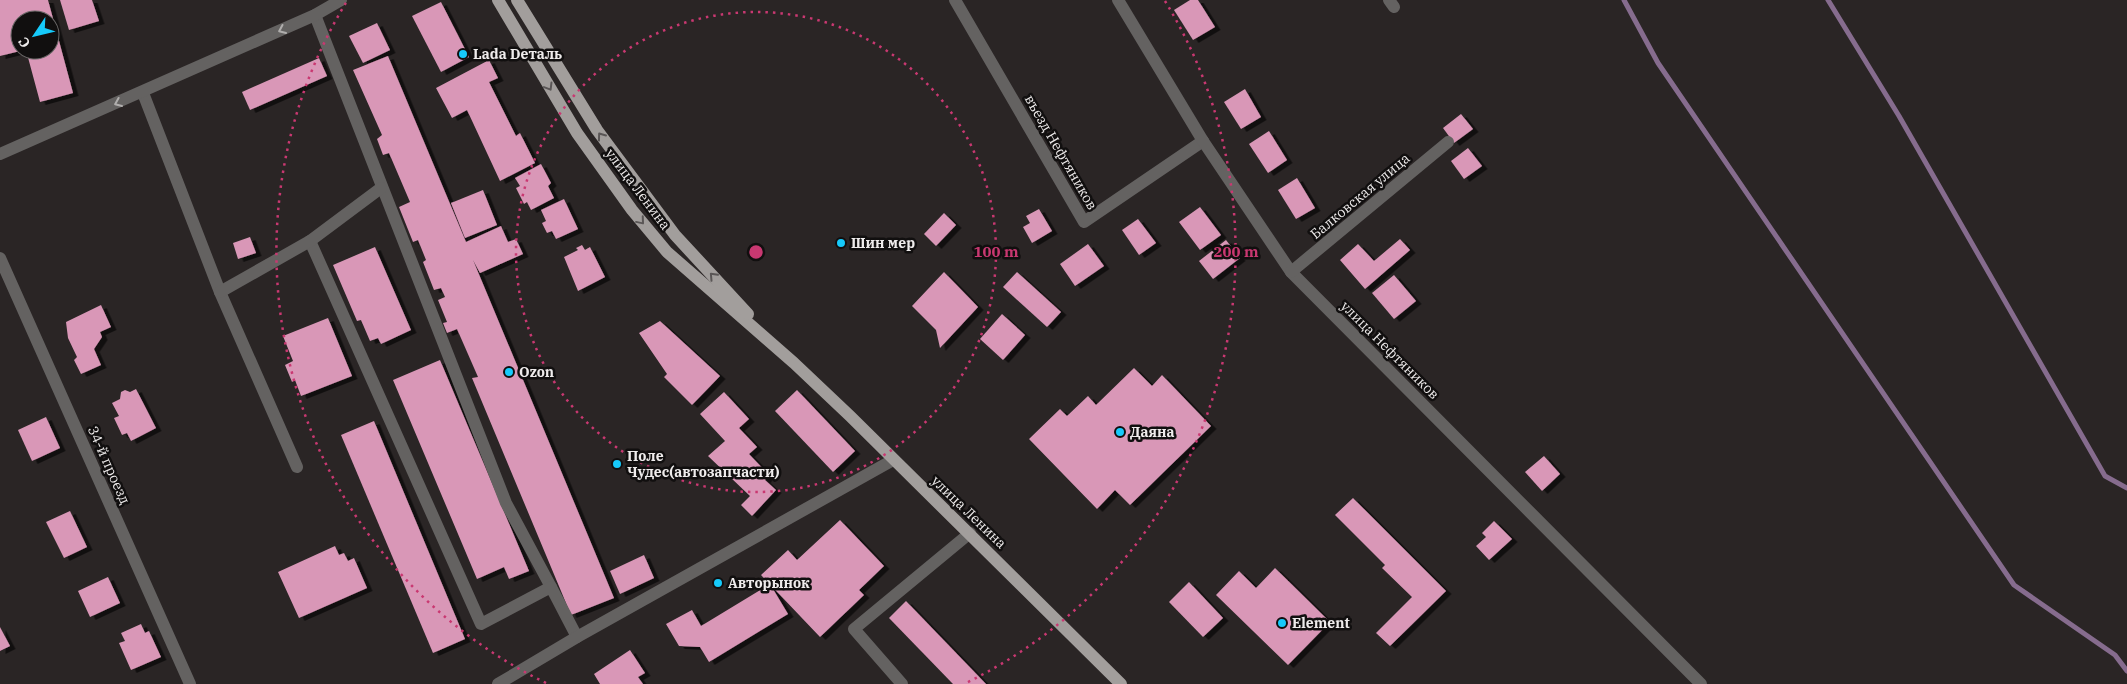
<svg xmlns="http://www.w3.org/2000/svg" width="2127" height="684" viewBox="0 0 2127 684" font-family="'IBM Plex Serif',serif">
	<style>
		.lines { fill: none; stroke-linecap: round; stroke-linejoin: round }
		.stream { stroke: #866c8e; stroke-width: 5 }
		.building { fill: #d997b7; filter: url(#shadow) }
		.minor { stroke: #646261; stroke-width: 12 }
		.major { stroke: #a29e9c; stroke-width: 12 }
		.oneway { stroke: #b0aead }
		.oneway2 { stroke: #5a5656 }
		.ring { fill: none; stroke: #c93871; stroke-width: 2.5; stroke-dasharray: 2.5 5 }
		.poi-dot { fill: #16cafb; stroke: #110f0f; stroke-width: 2 }
		.labels { text-anchor: middle; dominant-baseline: central; stroke-width: 5; stroke-linejoin: round; paint-order: stroke }
		.poi-label { font-size: 14px; font-weight: bold; fill: #efecec; stroke: #110f0f; text-anchor: start }
		.street-label { font-size: 14px; fill: #efecec; stroke: #110f0f }
		.centre { fill: #c93871; stroke: #110f0f; stroke-width: 2.5 }
		.ring-label { font-size: 15px; text-anchor: middle; font-weight: bold; fill: #c93871; stroke: #110f0f; stroke-width: 5; stroke-linejoin: round; paint-order: stroke }
	</style>
	<defs>
		<filter id="shadow"><feDropShadow dx="5.5" dy="3" stdDeviation="0" flood-color="#0009"/></filter>
	</defs>
	<rect width="100%" height="100%" fill="#2a2525"/>
	<g class="lines">
		<g class="stream">
			<polyline points="1624,0 1658,63 2014,585 2115,655 2127,671"/>
			<polyline points="1828,0 1899,116 2105,476 2127,488"/>
		</g>
	</g>
	<g class="building">
		<polygon points="0,0 48,0 73,93 40,102 26,50 50,50 50,20 20,20 20,51 0,56"/>
		<polygon points="60,0 92,0 99,21 69,30"/>
		<polygon points="1190,0 1198,0 1215,27 1193,40 1174,10"/>
		<polygon points="441,2 469,57 441,72 412,16"/>
		<polygon points="377,23 390,50 363,63 349,36"/>
		<polygon points="388,56 466,242 501,226 508,242 516,239 523,254 480,273 473,260 614,598 571,615 472,378 478,377 457,329 447,333 443,323 447,322 438,300 445,297 441,288 434,290 423,262 426,260 418,240 413,242 399,207 410,202 389,153 383,155 377,139 382,135 353,70"/>
		<polygon points="319,58 327,76 250,110 242,92"/>
		<polygon points="489,60 498,78 489,82 516,136 520,133 535,163 500,181 467,110 452,118 436,88"/>
		<polygon points="1245,89 1261,117 1241,129 1224,102"/>
		<polygon points="1461,114 1473,129 1454,143 1443,128"/>
		<polygon points="1269,131 1287,160 1268,173 1249,144"/>
		<polygon points="1468,148 1482,166 1464,179 1451,161"/>
		<polygon points="541,164 551,183 548,186 554,198 531,210 527,202 524,204 516,188 520,186 515,178"/>
		<polygon points="1297,178 1315,208 1296,219 1278,190"/>
		<polygon points="483,190 497,225 465,238 451,203"/>
		<polygon points="564,199 578,229 556,239 552,231 547,233 542,223 546,221 541,210"/>
		<polygon points="1200,207 1221,235 1200,250 1179,222"/>
		<polygon points="1039,209 1052,231 1032,243 1023,227 1030,223 1026,216"/>
		<polygon points="944,213 956,225 936,246 924,234"/>
		<polygon points="1138,219 1156,243 1139,255 1122,230"/>
		<polygon points="250,237 256,253 238,259 233,243"/>
		<polygon points="1400,239 1410,250 1365,289 1340,260 1358,244 1374,261"/>
		<polygon points="1226,240 1240,258 1213,279 1199,261"/>
		<polygon points="1088,244 1104,266 1075,286 1060,264"/>
		<polygon points="582,245 585,250 590,247 605,277 578,291 564,257 578,250 576,248"/>
		<polygon points="375,247 411,330 381,344 378,338 370,341 361,320 357,321 333,265"/>
		<polygon points="944,272 978,307 940,348 936,330 912,306"/>
		<polygon points="1017,272 1061,312 1047,327 1003,287"/>
		<polygon points="1394,275 1416,301 1394,319 1372,293"/>
		<polygon points="101,305 111,327 100,332 102,337 94,349 101,365 81,374 74,360 77,357 68,338 66,322"/>
		<polygon points="1002,314 1025,335 1003,360 980,339"/>
		<polygon points="328,318 352,376 301,396 295,380 292,382 285,365 293,361 283,336"/>
		<polygon points="660,321 720,376 692,405 664,377 667,374 639,333"/>
		<polygon points="440,360 529,571 509,579 504,567 477,579 393,380"/>
		<polygon points="1134,368 1152,386 1162,375 1211,426 1130,505 1115,490 1097,509 1029,439 1060,409 1067,416 1088,396 1096,405"/>
		<polygon points="136,389 156,428 131,441 127,433 122,435 114,418 119,416 112,403 120,399 121,392 125,390 130,392"/>
		<polygon points="797,390 855,451 833,472 775,411"/>
		<polygon points="724,392 749,419 739,428 757,447 749,454 769,475 765,480 776,490 752,516 741,505 750,496 708,456 725,441 700,414"/>
		<polygon points="46,417 60,448 32,461 18,430"/>
		<polygon points="374,421 465,639 433,653 341,435"/>
		<polygon points="1544,456 1560,474 1542,491 1525,472"/>
		<polygon points="1353,498 1446,591 1390,646 1376,633 1412,597 1382,568 1385,565 1335,515"/>
		<polygon points="70,511 87,547 64,558 46,522"/>
		<polygon points="840,520 884,566 859,590 864,595 820,637 761,575 788,550 797,560"/>
		<polygon points="1494,521 1512,539 1489,560 1476,546 1486,537 1482,533"/>
		<polygon points="335,546 339,555 344,553 348,561 354,558 367,588 299,618 278,572"/>
		<polygon points="644,555 654,578 620,594 610,571"/>
		<polygon points="1275,568 1330,622 1288,665 1216,595 1239,571 1256,588"/>
		<polygon points="108,577 120,603 90,617 78,591"/>
		<polygon points="1189,582 1223,618 1203,637 1169,602"/>
		<polygon points="770,584 788,614 709,662 700,647 679,646 666,624 692,610 701,626"/>
		<polygon points="906,601 986,684 953,684 889,618"/>
		<polygon points="141,624 145,633 149,631 161,657 131,670 119,643 125,641 121,633"/>
		<polygon points="0,627 10,646 0,651"/>
		<polygon points="630,650 645,673 638,677 643,684 600,684 594,674"/>
	</g>
	<g class="lines">
		<g class="minor">
			<polyline points="955,0 1084,222 1203,141"/>
			<polyline points="1118,0 1203,141 1291,272 1701,684"/>
			<polyline points="1389,0 1394,7"/>
			<polyline points="315,15 506,503 551,587"/>
			<polyline points="143,93 220,292 297,467"/>
			<polyline points="0,154 315,15 341,0"/>
			<polyline points="310,241 481,624 551,587 577,637"/>
			<polyline points="0,258 190,684"/>
			<polyline points="1291,272 1448,142"/>
			<polyline points="220,292 310,241 381,188"/>
			<polyline points="498,684 577,637 893,460"/>
			<polyline points="902,684 854,629 970,533"/>
		</g>
		<g class="major">
			<polyline points="498,0 577,133 632,210 667,252 794,363 850,416 1121,684"/>
			<polyline points="517,0 597,130 675,235 748,314"/>
		</g>
	</g>
	<defs><path id="oneway-chevron" d="M-2-3.5L2.5 0L-2 3.5" fill="none" stroke-width="1.6" stroke-linecap="round" stroke-linejoin="round" transform="scale(1.25)"/></defs>
	<g class="oneway">
		<use href="#oneway-chevron" transform="translate(282 30) rotate(156)"/>
		<use href="#oneway-chevron" transform="translate(118 103) rotate(157)"/>
	</g>
	<g class="oneway2">
		<use href="#oneway-chevron" transform="translate(549 87) rotate(59)"/>
		<use href="#oneway-chevron" transform="translate(601 136) rotate(-126)"/>
		<use href="#oneway-chevron" transform="translate(641 221) rotate(50)"/>
		<use href="#oneway-chevron" transform="translate(713 276) rotate(-133)"/>
	</g>
	<g class="ring">
		<circle cx="756" cy="252" r="240"/>
		<path d="M546 683A480 480 0 0 1 347 1M1165 1A480 480 0 0 1 966 683"/>
	</g>
	<g class="poi-dot">
		<circle cx="463" cy="54" r="5"/>
		<circle cx="841" cy="243" r="5"/>
		<circle cx="509" cy="372" r="5"/>
		<circle cx="1120" cy="432" r="5"/>
		<circle cx="617" cy="464" r="5"/>
		<circle cx="718" cy="583" r="5"/>
		<circle cx="1282" cy="623" r="5"/>
	</g>
	<g class="labels">
		<g class="poi-label">
			<text x="473" y="54">Lada Dеталь</text>
			<text x="851" y="243">Шин мер</text>
			<text x="519" y="372">Ozon</text>
			<text x="1130" y="432">Даяна</text>
			<text x="627" y="456">Поле<tspan x="627" dy="16">Чудес(автозапчасти)</tspan></text>
			<text x="728" y="583">Авторынок</text>
			<text x="1292" y="623">Element</text>
		</g>
		<g class="street-label">
			<text transform="translate(1061 152) rotate(60)">въезд Нефтяников</text>
			<text transform="translate(638 189) rotate(53)">улица Ленина</text>
			<text transform="translate(1360 196) rotate(-40)">Балковская улица</text>
			<text transform="translate(1390 350) rotate(45)">улица Нефтяников</text>
			<text transform="translate(109 465) rotate(66)">34-й проезд</text>
			<text transform="translate(969 512) rotate(44)">улица Ленина</text>
		</g>
	</g>
	<circle cx="756" cy="252" r="8" class="centre"/>
	<g class="ring-label">
		<text x="996" y="257">100 m</text>
		<text x="1236" y="257">200 m</text>
	</g>
	<g transform="translate(35 35) rotate(235)"><circle r="24" fill="#110f0f" stroke="#6a6767"/>
	<path d="M0-4L9 19L0 12L-9 19Z" fill="#16cafb"/>
	<text y="-8" font-size="14" font-weight="bold" text-anchor="middle" fill="#efecec">С</text>
	</g>
</svg>
